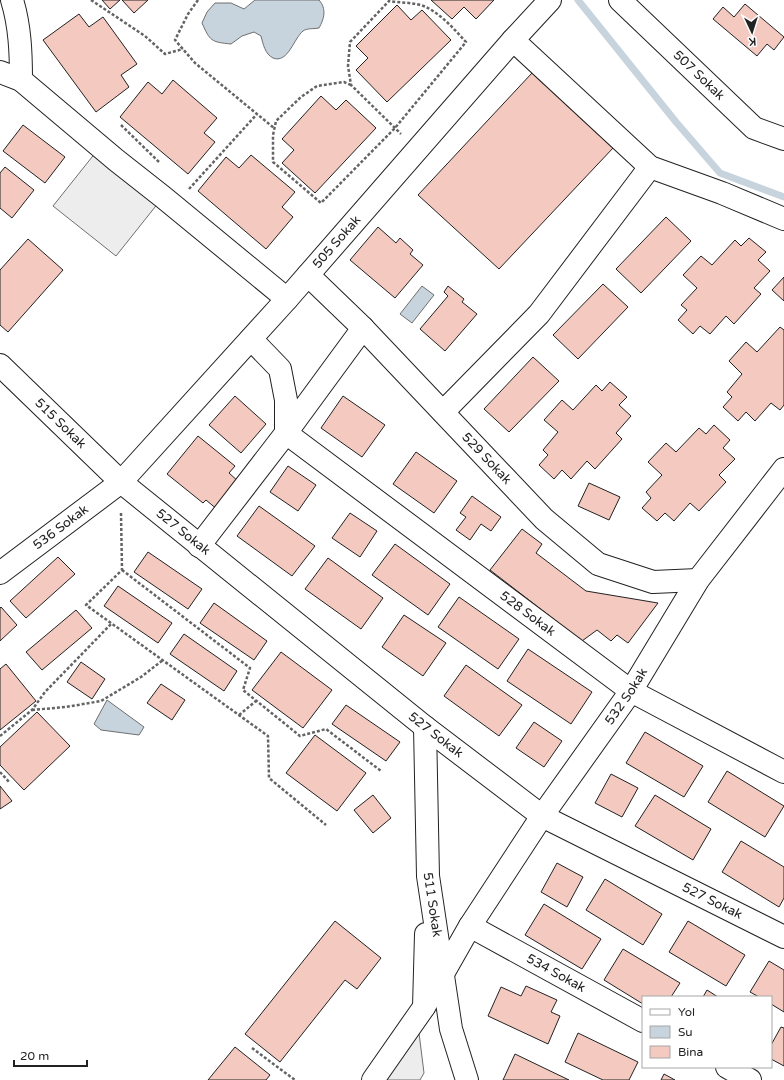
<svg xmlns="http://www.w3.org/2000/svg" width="784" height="1080" viewBox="0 0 784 1080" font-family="'Varela Round',sans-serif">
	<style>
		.parking { fill: #ededed; stroke: #6f6f6f }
		.water { fill: #c7d3dd; stroke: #6f6f6f }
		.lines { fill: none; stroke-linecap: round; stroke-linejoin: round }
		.stream { stroke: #c7d3dd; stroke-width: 7 }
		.building { fill: #f3c9c0; stroke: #222 }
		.minor-casing { stroke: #222; stroke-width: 24 }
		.path { stroke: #646464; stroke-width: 2.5; stroke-dasharray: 3 2; stroke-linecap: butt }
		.minor { stroke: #fff; stroke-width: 22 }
		.labels { text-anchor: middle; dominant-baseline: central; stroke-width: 3; stroke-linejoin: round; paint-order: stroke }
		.street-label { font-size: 13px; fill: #222; stroke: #fff }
	</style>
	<rect width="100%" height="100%" fill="#fff"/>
	<g class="parking">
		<polygon points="100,147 163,197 116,256 53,206"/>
		<polygon points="417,1017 424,1073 420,1080 373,1080"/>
	</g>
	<g class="water">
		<path d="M255,0H319C327,9 324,19 319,28C314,29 307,28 303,31C294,38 288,64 273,58C265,54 263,44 261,36L254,32L242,36L231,44C211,42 210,41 202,23L207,12L215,3H231L244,9Z"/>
		<polygon points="422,286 434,295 412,323 400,314"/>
		<polygon points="107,700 144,727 139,735 101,730 94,724"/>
	</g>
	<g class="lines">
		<polyline class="stream" points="578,0 676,122 720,173 784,197"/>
	</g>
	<g class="building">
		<polygon points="102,0 120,0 110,9"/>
		<polygon points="122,0 148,0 134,13"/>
		<polygon points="431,0 494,0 476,19 464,7 452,19"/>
		<polygon points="745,4 784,37 774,50 767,44 757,56 713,19 723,7 734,17"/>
		<polygon points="397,5 411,20 422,10 451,40 387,102 356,70 368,58 356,46"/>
		<polygon points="79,14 89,27 103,17 137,64 121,75 129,87 96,112 43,40"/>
		<polygon points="532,73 613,148 499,269 418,195"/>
		<polygon points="173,80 217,118 204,133 215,142 188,174 120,117 148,82 162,94"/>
		<polygon points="321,96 336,110 346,100 376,128 315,193 282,163 294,150 282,139"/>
		<polygon points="23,125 65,157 45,183 3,151"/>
		<polygon points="251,155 295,192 282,207 293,217 266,249 198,191 226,157 239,168"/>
		<polygon points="5,167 34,190 12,218 0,208 0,173"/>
		<polygon points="666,217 691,241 641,293 616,269"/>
		<polygon points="378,227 396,243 400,238 413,250 410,254 423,265 395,298 350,260"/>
		<polygon points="749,238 766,252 758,260 770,271 754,288 761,294 734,324 726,316 710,334 700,326 693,334 678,320 687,310 681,305 697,288 683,275 701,256 712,265 735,240 741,246"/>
		<polygon points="28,239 63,270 8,332 0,325 0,270"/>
		<polygon points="784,277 784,301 772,290"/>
		<polygon points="603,284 628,307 578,359 553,335"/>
		<polygon points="448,286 464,299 462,302 477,314 445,351 420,329 448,296 444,292"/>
		<polygon points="780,327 784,330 784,405 780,410 771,403 755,421 746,412 738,421 723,407 732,397 727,392 742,374 729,361 746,342 757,352"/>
		<polygon points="533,357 559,381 509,432 484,409"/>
		<polygon points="610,382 627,397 619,405 631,416 616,433 622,439 595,469 587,461 571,479 562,470 554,479 539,465 548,455 543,450 558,432 544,420 562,400 573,410 596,385 602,391"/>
		<polygon points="235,396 266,424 241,453 209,425"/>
		<polygon points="343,396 385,425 362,457 321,428"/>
		<polygon points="714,425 730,440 723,448 735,459 719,475 726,482 699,511 690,503 674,521 665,513 657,521 642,508 651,498 646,492 662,475 648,462 666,443 676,452 699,428 706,434"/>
		<polygon points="198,436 235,466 229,473 240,483 218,510 206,500 203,503 167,474"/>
		<polygon points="416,452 457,481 434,513 393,484"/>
		<polygon points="288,466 316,485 298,511 270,492"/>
		<polygon points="589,483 620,497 609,520 578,506"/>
		<polygon points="472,496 501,517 491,531 481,524 470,540 456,530 466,517 460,513"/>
		<polygon points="259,506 315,546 292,576 237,536"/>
		<polygon points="350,513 377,531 360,557 332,538"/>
		<polygon points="522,529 542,544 536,553 586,591 658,603 628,643 617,635 611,641 597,630 582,641 490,570"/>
		<polygon points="395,544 450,584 428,615 372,575"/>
		<polygon points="148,552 202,589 188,609 134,572"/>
		<polygon points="58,557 75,574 26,618 10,601"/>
		<polygon points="328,558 383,598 361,629 305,589"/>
		<polygon points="118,586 172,623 158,643 104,606"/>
		<polygon points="459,597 519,639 498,669 438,627"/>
		<polygon points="214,603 267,641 254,660 200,623"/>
		<polygon points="1,607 17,625 0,641 0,608"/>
		<polygon points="76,610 92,628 42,670 26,652"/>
		<polygon points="404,615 446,643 423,676 382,647"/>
		<polygon points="184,634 237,671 224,691 170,654"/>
		<polygon points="528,649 592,692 571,724 507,681"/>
		<polygon points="281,652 332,690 303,728 252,690"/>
		<polygon points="81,662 105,679 92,699 67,682"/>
		<polygon points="6,664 36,701 0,730 0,669"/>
		<polygon points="466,665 522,705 499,736 444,696"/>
		<polygon points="161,684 185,700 172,720 147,703"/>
		<polygon points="346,705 400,742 386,761 332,724"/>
		<polygon points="37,712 70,746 24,790 0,765 0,747"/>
		<polygon points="534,722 562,741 544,767 516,748"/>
		<polygon points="645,732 703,766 684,797 626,763"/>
		<polygon points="315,735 366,773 337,811 286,773"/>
		<polygon points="727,771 784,806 765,837 708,802"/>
		<polygon points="611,774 638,788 622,817 595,803"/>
		<polygon points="0,786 12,801 0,809"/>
		<polygon points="373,795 391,818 373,833 354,810"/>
		<polygon points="655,795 711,829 693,860 635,826"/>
		<polygon points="741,841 784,867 784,898 779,907 722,872"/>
		<polygon points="557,863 583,877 567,907 541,892"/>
		<polygon points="605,879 662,914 643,945 586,910"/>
		<polygon points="544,904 601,939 582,969 525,935"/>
		<polygon points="335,921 381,958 357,989 345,980 280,1062 245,1034"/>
		<polygon points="688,921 745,955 726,986 669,952"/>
		<polygon points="623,949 680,983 671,997 643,997 643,1004 604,980"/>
		<polygon points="769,961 784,970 784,1012 771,1004 771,997 759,997 750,992"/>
		<polygon points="526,986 557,1000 551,1012 560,1016 548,1044 488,1016 501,987 521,996"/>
		<polygon points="707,990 718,997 703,997"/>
		<polygon points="781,1027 784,1028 784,1066 771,1059 771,1045"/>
		<polygon points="578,1033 638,1062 629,1080 603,1080 565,1062"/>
		<polygon points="235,1047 270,1075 266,1080 208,1080"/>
		<polygon points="515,1054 569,1080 503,1080"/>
		<polygon points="664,1074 675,1080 661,1080"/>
	</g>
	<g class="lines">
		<g class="minor-casing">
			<g id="minor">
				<path d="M12,0C20,26 21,53 21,80"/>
				<path id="s1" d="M620,0L754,128L784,139"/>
				<polyline points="513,40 650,167 722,193 784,219"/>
				<polyline points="0,72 21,80 116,160 163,197 287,299"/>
				<path id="s2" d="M308,275L363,328L544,519L598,564L653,582L698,580"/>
				<path id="s3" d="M251,339L280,369L286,400V433L631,691L784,772"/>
				<path id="s4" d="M0,365L121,482L425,727L542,816L784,937"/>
				<polyline points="443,412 539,314 650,167"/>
				<polyline points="199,546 286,433 363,328"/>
				<path id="s5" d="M0,573L121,482L287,299L513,40L550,0"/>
				<path id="s6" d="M425,727L428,876L451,1029L467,1080"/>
				<path id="s7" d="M470,926L643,1021"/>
				<path id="s8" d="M424,1007L470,926L542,816L631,691L698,580L784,469"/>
				<polyline points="727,1067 750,1080"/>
				<polyline points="373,1080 424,1007 426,934"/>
			</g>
		</g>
		<g class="path">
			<polyline points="91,0 145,36 165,54 183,49"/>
			<polyline points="198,0 188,14 175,40 195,63 274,128"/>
			<path d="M351,85L344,82L317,86L301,97L276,121L273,135V162L321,203L395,128L466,42C454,29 442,15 426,7C415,2 400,3 389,1L350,42L348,66L351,85L395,128L401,134"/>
			<polyline points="121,125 160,163"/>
			<polyline points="189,189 257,114"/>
			<polyline points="121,513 122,570 86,605 268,736 269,778 326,825"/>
			<polyline points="122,570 250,668 243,690 300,736 326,729 381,771"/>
			<polyline points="32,710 66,707 101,701 141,677 163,660"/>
			<polyline points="239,715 256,701"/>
			<polyline points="0,736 32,710 45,692 112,623"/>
			<polyline points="0,772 10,783"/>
			<polyline points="252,1048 295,1080"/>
		</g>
		<use href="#minor" class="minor"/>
	</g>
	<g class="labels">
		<g class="street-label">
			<text stroke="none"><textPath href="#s1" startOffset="109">507 Sokak</textPath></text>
			<text stroke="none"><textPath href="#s5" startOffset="474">505 Sokak</textPath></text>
			<text stroke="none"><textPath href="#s4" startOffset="84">515 Sokak</textPath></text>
			<text stroke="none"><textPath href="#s2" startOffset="256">529 Sokak</textPath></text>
			<text stroke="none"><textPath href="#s5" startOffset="76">536 Sokak</textPath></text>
			<text stroke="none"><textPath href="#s4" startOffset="248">527 Sokak</textPath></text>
			<text stroke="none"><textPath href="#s3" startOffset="408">528 Sokak</textPath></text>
			<text stroke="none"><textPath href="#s8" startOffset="371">532 Sokak</textPath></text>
			<text stroke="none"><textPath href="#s4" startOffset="572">527 Sokak</textPath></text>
			<text stroke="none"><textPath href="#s4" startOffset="896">527 Sokak</textPath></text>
			<text stroke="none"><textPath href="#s6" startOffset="178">511 Sokak</textPath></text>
			<text stroke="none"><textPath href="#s7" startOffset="98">534 Sokak</textPath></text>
		</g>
	</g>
	<rect x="642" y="996" width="130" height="72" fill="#ffffff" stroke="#a7a7a7"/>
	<rect x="650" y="1009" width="20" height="6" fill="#ffffff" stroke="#a7a7a7"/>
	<text x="678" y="1016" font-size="12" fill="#222222">Yol</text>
	<rect x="650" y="1026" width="20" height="12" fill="#c7d3dd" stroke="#a7a7a7"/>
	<text x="678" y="1036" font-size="12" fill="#222222">Su</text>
	<rect x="650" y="1046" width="20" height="12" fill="#f3c9c0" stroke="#a7a7a7"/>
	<text x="678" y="1056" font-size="12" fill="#222222">Bina</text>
	<g transform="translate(752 32) rotate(176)" stroke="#ffffff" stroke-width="3" paint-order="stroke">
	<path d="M0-3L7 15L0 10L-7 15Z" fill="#222222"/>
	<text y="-6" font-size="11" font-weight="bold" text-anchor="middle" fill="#222222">K</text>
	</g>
	<path d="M14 1060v6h73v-6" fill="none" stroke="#222222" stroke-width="2"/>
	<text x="20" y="1060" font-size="12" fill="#222222" stroke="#ffffff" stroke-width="3" paint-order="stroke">20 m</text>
</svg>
